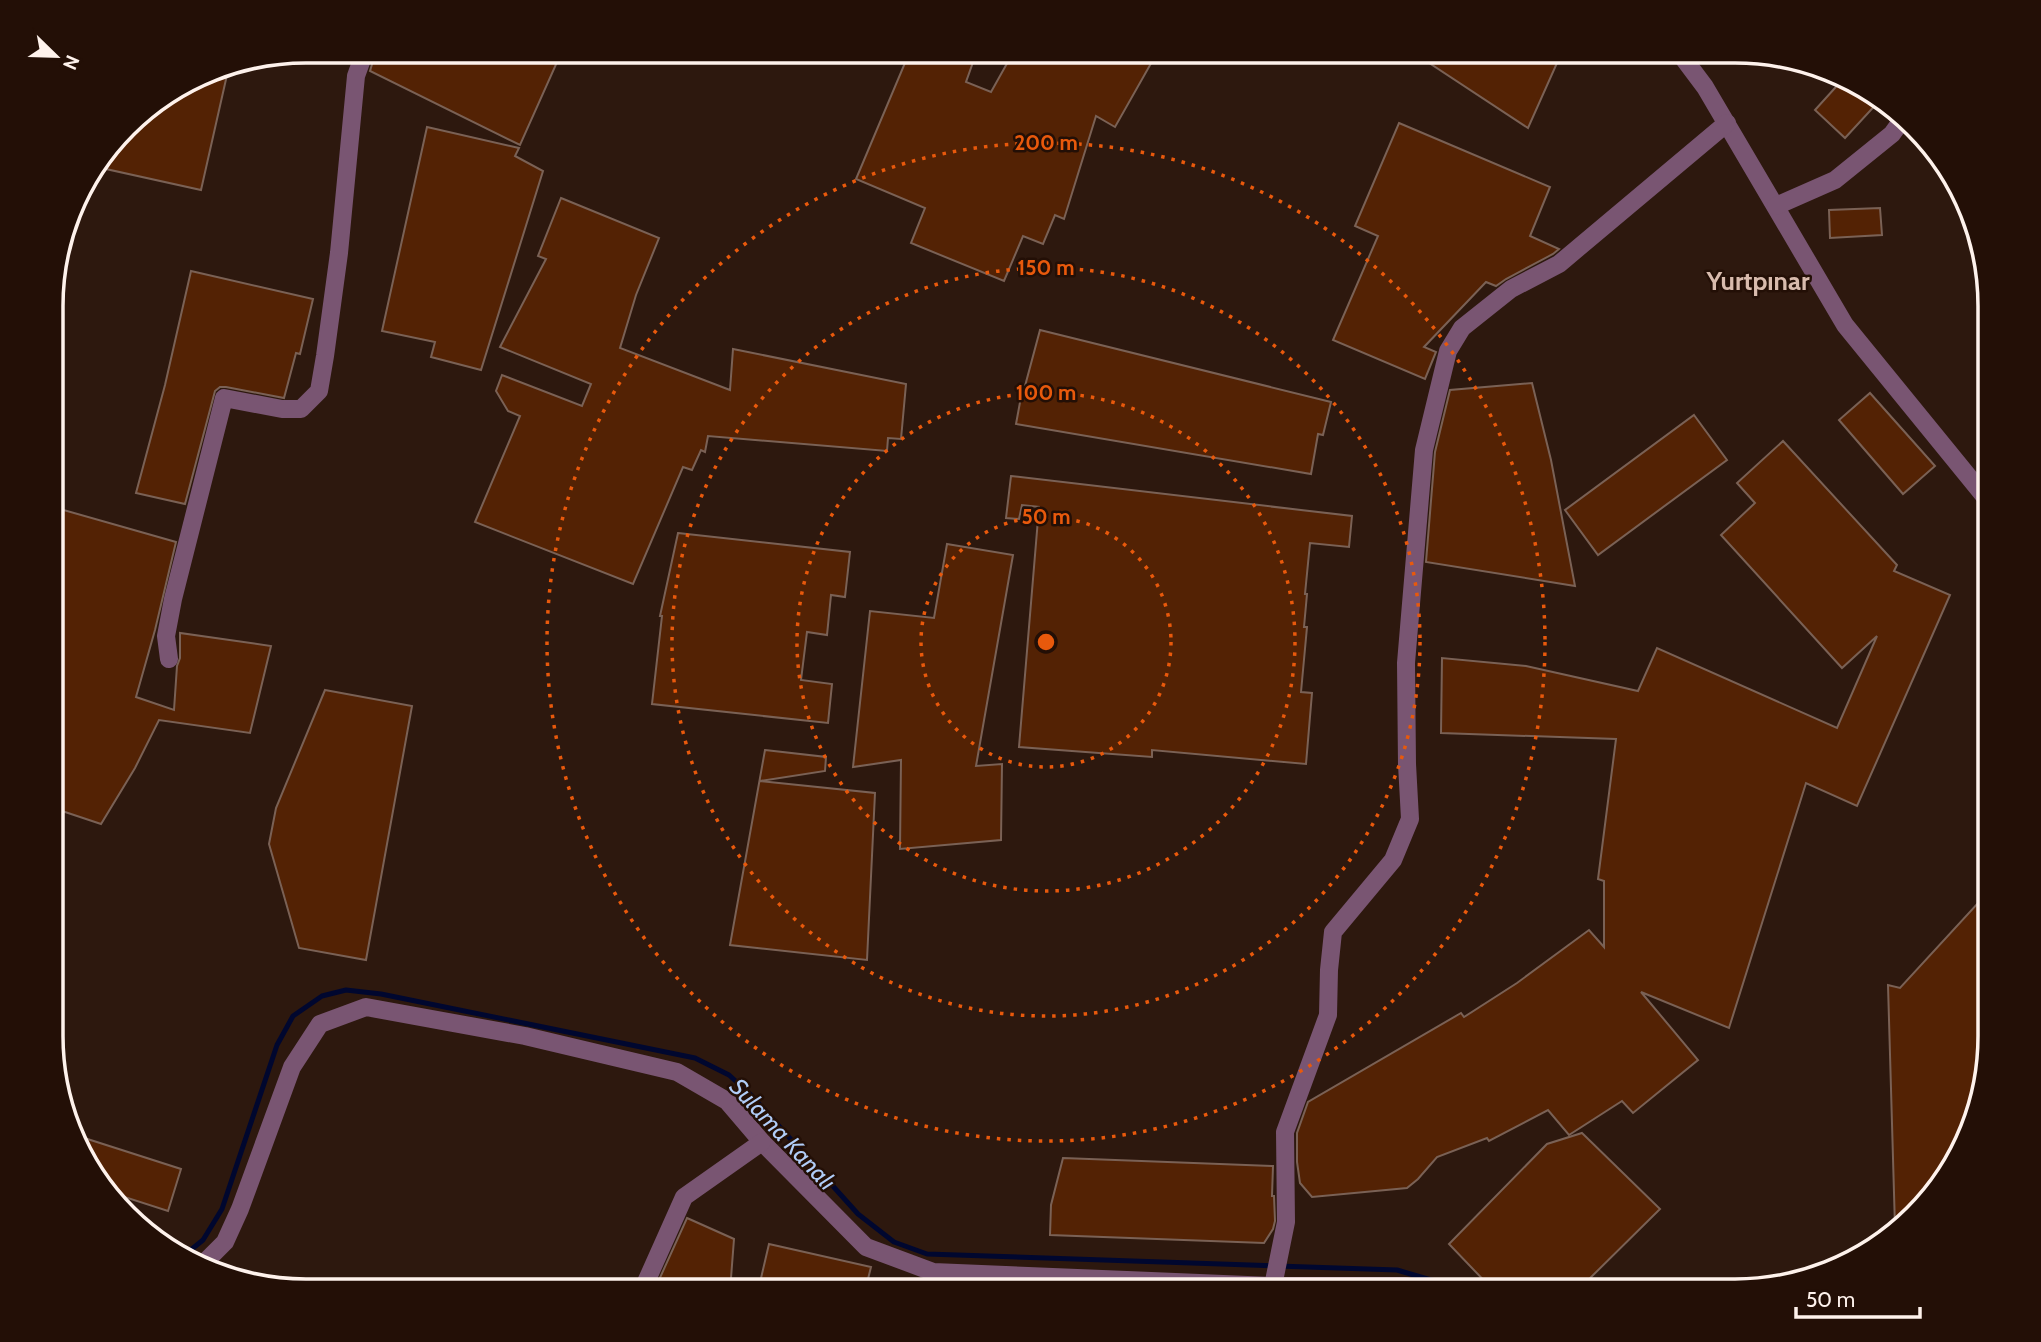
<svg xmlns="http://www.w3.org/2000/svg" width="2041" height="1342" viewBox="0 0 2041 1342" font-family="Cabin,sans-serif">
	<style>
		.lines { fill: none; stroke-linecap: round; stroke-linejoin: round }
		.stream { stroke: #00072f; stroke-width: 5 }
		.building { fill: #532204; stroke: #7a6155; stroke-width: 2 }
		.minor { stroke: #795572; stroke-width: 18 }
		.ring { fill: none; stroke: #e8590c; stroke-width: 3.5; stroke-dasharray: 3.5 7 }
		.labels { text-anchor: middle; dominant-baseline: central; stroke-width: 5; stroke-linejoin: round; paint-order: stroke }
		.water-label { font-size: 24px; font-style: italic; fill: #b1cdf8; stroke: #230f06 }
		.quarter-label { font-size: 26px; font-weight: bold; fill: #d8bbad; stroke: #230f06 }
		.rim { fill: none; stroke: #fef2ec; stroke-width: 3.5 }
		.centre { fill: #e8590c; stroke: #230f06; stroke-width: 3.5 }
		.ring-label { font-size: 21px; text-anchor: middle; font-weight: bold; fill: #e8590c; stroke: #230f06; stroke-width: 5; stroke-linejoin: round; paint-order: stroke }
	</style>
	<rect width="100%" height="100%" fill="#2d180e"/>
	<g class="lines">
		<polyline class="stream" points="182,1257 203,1240 222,1209 277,1045 293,1016 322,996 346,990 381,994 695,1058 729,1075 751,1095 858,1214 894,1242 927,1254 1397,1270 1438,1282 1451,1291"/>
	</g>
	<g class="building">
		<polygon points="376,51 562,51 520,145 370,71"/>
		<polygon points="910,51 977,51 966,82 991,92 1014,51 1158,51 1115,127 1096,116 1064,219 1055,215 1043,244 1023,236 1004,281 911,243 925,208 856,179"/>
		<polygon points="1411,51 1531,51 1557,63 1528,128"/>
		<polygon points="229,66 201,190 97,167 137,114 209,70"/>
		<polygon points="1844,78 1877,94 1881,99 1845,138 1815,110"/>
		<polygon points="1399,123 1550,187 1530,236 1559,249 1553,254 1506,279 1496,286 1486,282 1424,347 1436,352 1425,379 1333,340 1378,236 1355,226"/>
		<polygon points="427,127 519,148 515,156 543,171 481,370 431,357 435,342 382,331"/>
		<polygon points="561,198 659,238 636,295 620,348 730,390 733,349 906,384 901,439 888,438 887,451 708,436 705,452 701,450 692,470 683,467 633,584 475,522 520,416 508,411 496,391 502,375 582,406 591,384 500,347 546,259 538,256"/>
		<polygon points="1880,208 1882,235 1830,238 1829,210"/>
		<polygon points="191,271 313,299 300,354 296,353 284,398 226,387 220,387 215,391 185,504 136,493 165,385"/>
		<polygon points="1040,330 1331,402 1323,435 1318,434 1311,474 1016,424 1023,386 1025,386"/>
		<polygon points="1532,383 1551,460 1575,586 1426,562 1435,452 1450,390"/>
		<polygon points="1870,393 1935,466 1903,494 1839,420"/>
		<polygon points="1694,415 1727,460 1598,555 1565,510"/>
		<polygon points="1783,441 1897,565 1894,571 1950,595 1857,806 1806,783 1729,1028 1641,992 1698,1060 1633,1113 1622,1101 1569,1135 1548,1110 1489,1141 1487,1138 1437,1157 1418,1179 1407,1188 1312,1197 1300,1183 1297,1162 1297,1133 1308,1102 1461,1013 1464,1017 1517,983 1589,930 1604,947 1604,881 1598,879 1616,739 1441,733 1442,658 1526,666 1638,691 1657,648 1837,728 1877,636 1842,668 1721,535 1755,503 1737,483"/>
		<polygon points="1011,476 1352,516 1349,547 1310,543 1305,594 1307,594 1304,627 1307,627 1301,692 1312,693 1306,764 1152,750 1152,757 1019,747 1039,507 1022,505 1019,519 1006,518"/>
		<polygon points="53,507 176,542 155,630 136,697 174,710 177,666 180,658 180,633 271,646 250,733 159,720 135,768 101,824 53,808"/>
		<polygon points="678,533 850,552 845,597 831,595 827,635 807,632 801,680 832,684 828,723 652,704 662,616 660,616"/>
		<polygon points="947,544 1013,555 976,766 1002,764 1001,840 900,849 901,760 853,767 870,611 934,618"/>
		<polygon points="325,690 412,706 366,960 299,948 269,844 276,808"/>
		<polygon points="765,750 826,757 825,771 760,781 875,793 867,960 730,945"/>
		<polygon points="1990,890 1990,1052 1977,1118 1947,1178 1895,1227 1888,985 1900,988"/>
		<polygon points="1582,1133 1660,1209 1577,1291 1494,1291 1449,1244 1547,1144"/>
		<polygon points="75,1135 181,1169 168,1211 112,1193 85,1164"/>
		<polygon points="1063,1158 1273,1166 1272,1196 1274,1196 1275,1221 1273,1229 1264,1243 1050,1235 1051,1205"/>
		<polygon points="687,1218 734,1239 730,1291 654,1291"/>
		<polygon points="769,1244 871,1267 865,1291 758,1291"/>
	</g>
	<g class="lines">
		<g class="minor">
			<polyline points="1678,51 1705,87 1845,325 1990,503"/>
			<polyline points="1776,206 1835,180 1892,134 1902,120"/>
			<polyline points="169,659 166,636 173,599 224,398 282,409 301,409 319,391 325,356 339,253 356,76 365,51"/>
			<polyline points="201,1266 225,1242 240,1209 292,1067 320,1024 366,1007 525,1036 677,1072 727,1101 762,1142 866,1247 933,1272 1273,1286 1405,1286 1423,1291"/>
			<polyline points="1273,1286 1286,1222 1285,1132 1328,1015 1329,970 1333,932 1393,860 1410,819 1407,764 1406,663 1424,450 1448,351 1462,328 1511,289 1559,264 1727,123"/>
			<polyline points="642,1291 684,1197 762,1142"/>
		</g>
	</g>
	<g class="ring">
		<circle cx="1046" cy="642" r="125"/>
		<circle cx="1046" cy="642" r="249"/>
		<circle cx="1046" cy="642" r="374"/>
		<circle cx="1046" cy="642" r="499"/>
	</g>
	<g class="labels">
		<g class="water-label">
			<text transform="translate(783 1134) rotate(47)">Sulama Kanalı</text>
		</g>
		<g class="quarter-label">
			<text x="1758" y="281">Yurtpınar</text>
		</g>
	</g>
	<path d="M0 0H2041V1342H0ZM306 63H1735A243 243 0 0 1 1978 306V1036A243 243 0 0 1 1735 1279H306A243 243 0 0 1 63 1036V306A243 243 0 0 1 306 63Z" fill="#230f06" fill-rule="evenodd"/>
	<path class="rim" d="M306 63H1735A243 243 0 0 1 1978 306V1036A243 243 0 0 1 1735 1279H306A243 243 0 0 1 63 1036V306A243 243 0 0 1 306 63Z"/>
	<circle cx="1046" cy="642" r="10" class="centre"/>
	<g class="ring-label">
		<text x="1046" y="150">200 m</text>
		<text x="1046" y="275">150 m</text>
		<text x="1046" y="400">100 m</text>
		<text x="1046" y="524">50 m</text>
	</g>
	<g transform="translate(56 56) rotate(113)" stroke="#230f06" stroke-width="5" paint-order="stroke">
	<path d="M0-5L12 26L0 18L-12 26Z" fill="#fef2ec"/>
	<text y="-10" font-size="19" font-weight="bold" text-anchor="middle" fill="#fef2ec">N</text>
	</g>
	<path d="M1796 1307v10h124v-10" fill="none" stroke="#fef2ec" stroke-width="3.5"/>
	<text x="1806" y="1307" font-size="21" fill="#fef2ec" stroke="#230f06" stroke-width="5" paint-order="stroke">50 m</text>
</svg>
